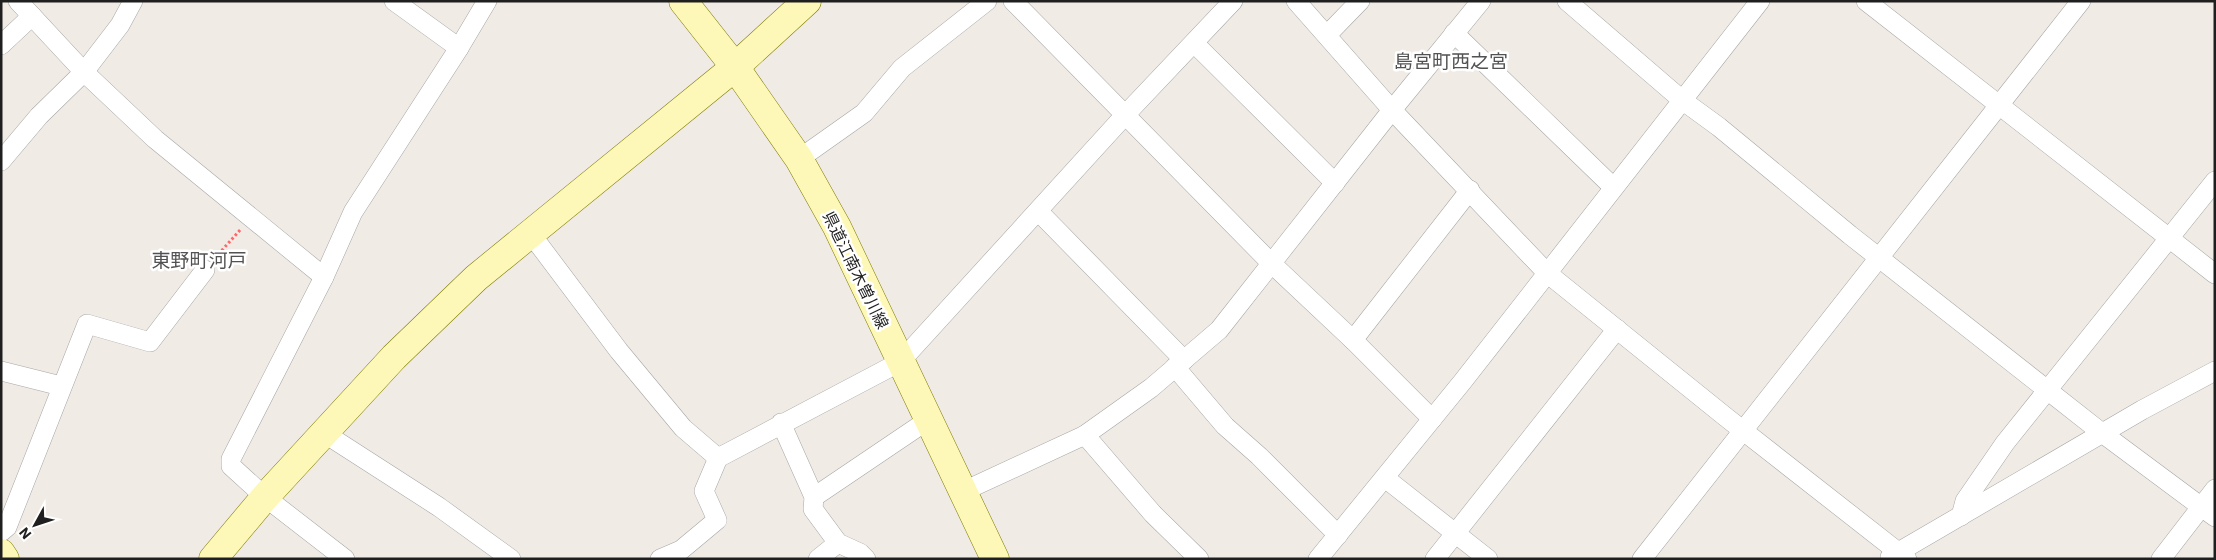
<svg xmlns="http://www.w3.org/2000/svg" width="2216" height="560" viewBox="0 0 2216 560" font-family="'IBM Plex Sans','Noto Sans JP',sans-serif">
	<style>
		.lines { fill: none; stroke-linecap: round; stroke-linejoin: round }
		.street-casing { stroke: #a6a6a6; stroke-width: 20 }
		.secondary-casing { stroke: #7d7b00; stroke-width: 29 }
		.path { stroke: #ff686b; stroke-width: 3; stroke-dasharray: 2.5 2.5; stroke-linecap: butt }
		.street { stroke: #fff; stroke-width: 19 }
		.secondary { stroke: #fdf8b7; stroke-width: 28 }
		.labels { text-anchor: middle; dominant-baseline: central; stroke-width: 5; stroke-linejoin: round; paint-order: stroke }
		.street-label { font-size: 16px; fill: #1f1f1f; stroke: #fff }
		.quarter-label { font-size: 19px; fill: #525252; stroke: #fff }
	</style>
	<rect width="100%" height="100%" fill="#f1ebe5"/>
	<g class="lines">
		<g class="street-casing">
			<g id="street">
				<polyline points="18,1 84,72 155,139 324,277"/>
				<polyline points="394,1 459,48"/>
				<polyline points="1013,1 1271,263 1353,340 1432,419"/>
				<polyline points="1296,1 1392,110 1547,273 1727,418 1907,559"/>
				<polyline points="1567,1 1682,100 1719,127 1850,235 2102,433 2215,517"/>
				<polyline points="1866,1 2215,274"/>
				<polyline points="1454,33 1613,187"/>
				<polyline points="1327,35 1360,1"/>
				<polyline points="1194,43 1335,183"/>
				<polyline points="1,45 32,16"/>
				<polyline points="799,159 864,113 902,68 987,1"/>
				<polyline points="1,161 39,116 84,72 120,25 133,1"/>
				<polyline points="1038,211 1184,360"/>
				<polyline points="531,234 619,351 683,428 718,458"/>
				<polyline points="1353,340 1470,190"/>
				<polyline points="1175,367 1225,426 1259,456 1338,535"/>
				<polyline points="1,371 61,386"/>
				<polyline points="781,423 814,497 813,509 838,543 860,553 866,559"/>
				<polyline points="324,433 439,507 511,559"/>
				<polyline points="1085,435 1153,514 1199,559"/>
				<polyline points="1385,478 1488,559"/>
				<polyline points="964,491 1085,435 1151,388 1219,330 1392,110 1481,1"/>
				<polyline points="814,497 928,420"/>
				<polyline points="1961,516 1965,501 2005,443 2215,181"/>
				<polyline points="1,532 7,527 87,324 150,342 205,270"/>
				<polyline points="1890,557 2142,410 2215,371"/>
				<polyline points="345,559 265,497 231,466 231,459 324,277 353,212 459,48 487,1"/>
				<polyline points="660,559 681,550 717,520 704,491 718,458 900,362 1126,114 1233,1"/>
				<polyline points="818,559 838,543"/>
				<polyline points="1318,559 1463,381 1760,1"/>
				<polyline points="1435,559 1617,329"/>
				<polyline points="1642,559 2081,1"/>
				<polyline points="2161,559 2215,489"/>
			</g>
		</g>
		<g class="secondary-casing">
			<g id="secondary">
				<polyline points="683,1 735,67 799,159 837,227 995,559"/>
				<polyline points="1,553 5,559"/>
				<polyline points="213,559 265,497 394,357 476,278 735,67 807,1"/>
			</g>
		</g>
		<polyline class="path" points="215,258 241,229"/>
		<use href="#street" class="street"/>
		<use href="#secondary" class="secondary"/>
	</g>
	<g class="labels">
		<g class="street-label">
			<text transform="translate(856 270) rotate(64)">県道江南木曽川線</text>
		</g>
		<g class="quarter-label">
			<text x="1451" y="61">島宮町西之宮</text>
			<text x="199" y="260">東野町河戸</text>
		</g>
	</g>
	<rect width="2216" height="560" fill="none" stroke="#1f1f1f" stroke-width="5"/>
	<g transform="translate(35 525) rotate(230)" stroke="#ffffff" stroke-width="4" paint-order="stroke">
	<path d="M0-4L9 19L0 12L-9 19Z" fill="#1f1f1f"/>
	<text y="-8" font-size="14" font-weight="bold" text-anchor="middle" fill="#1f1f1f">N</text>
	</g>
</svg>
